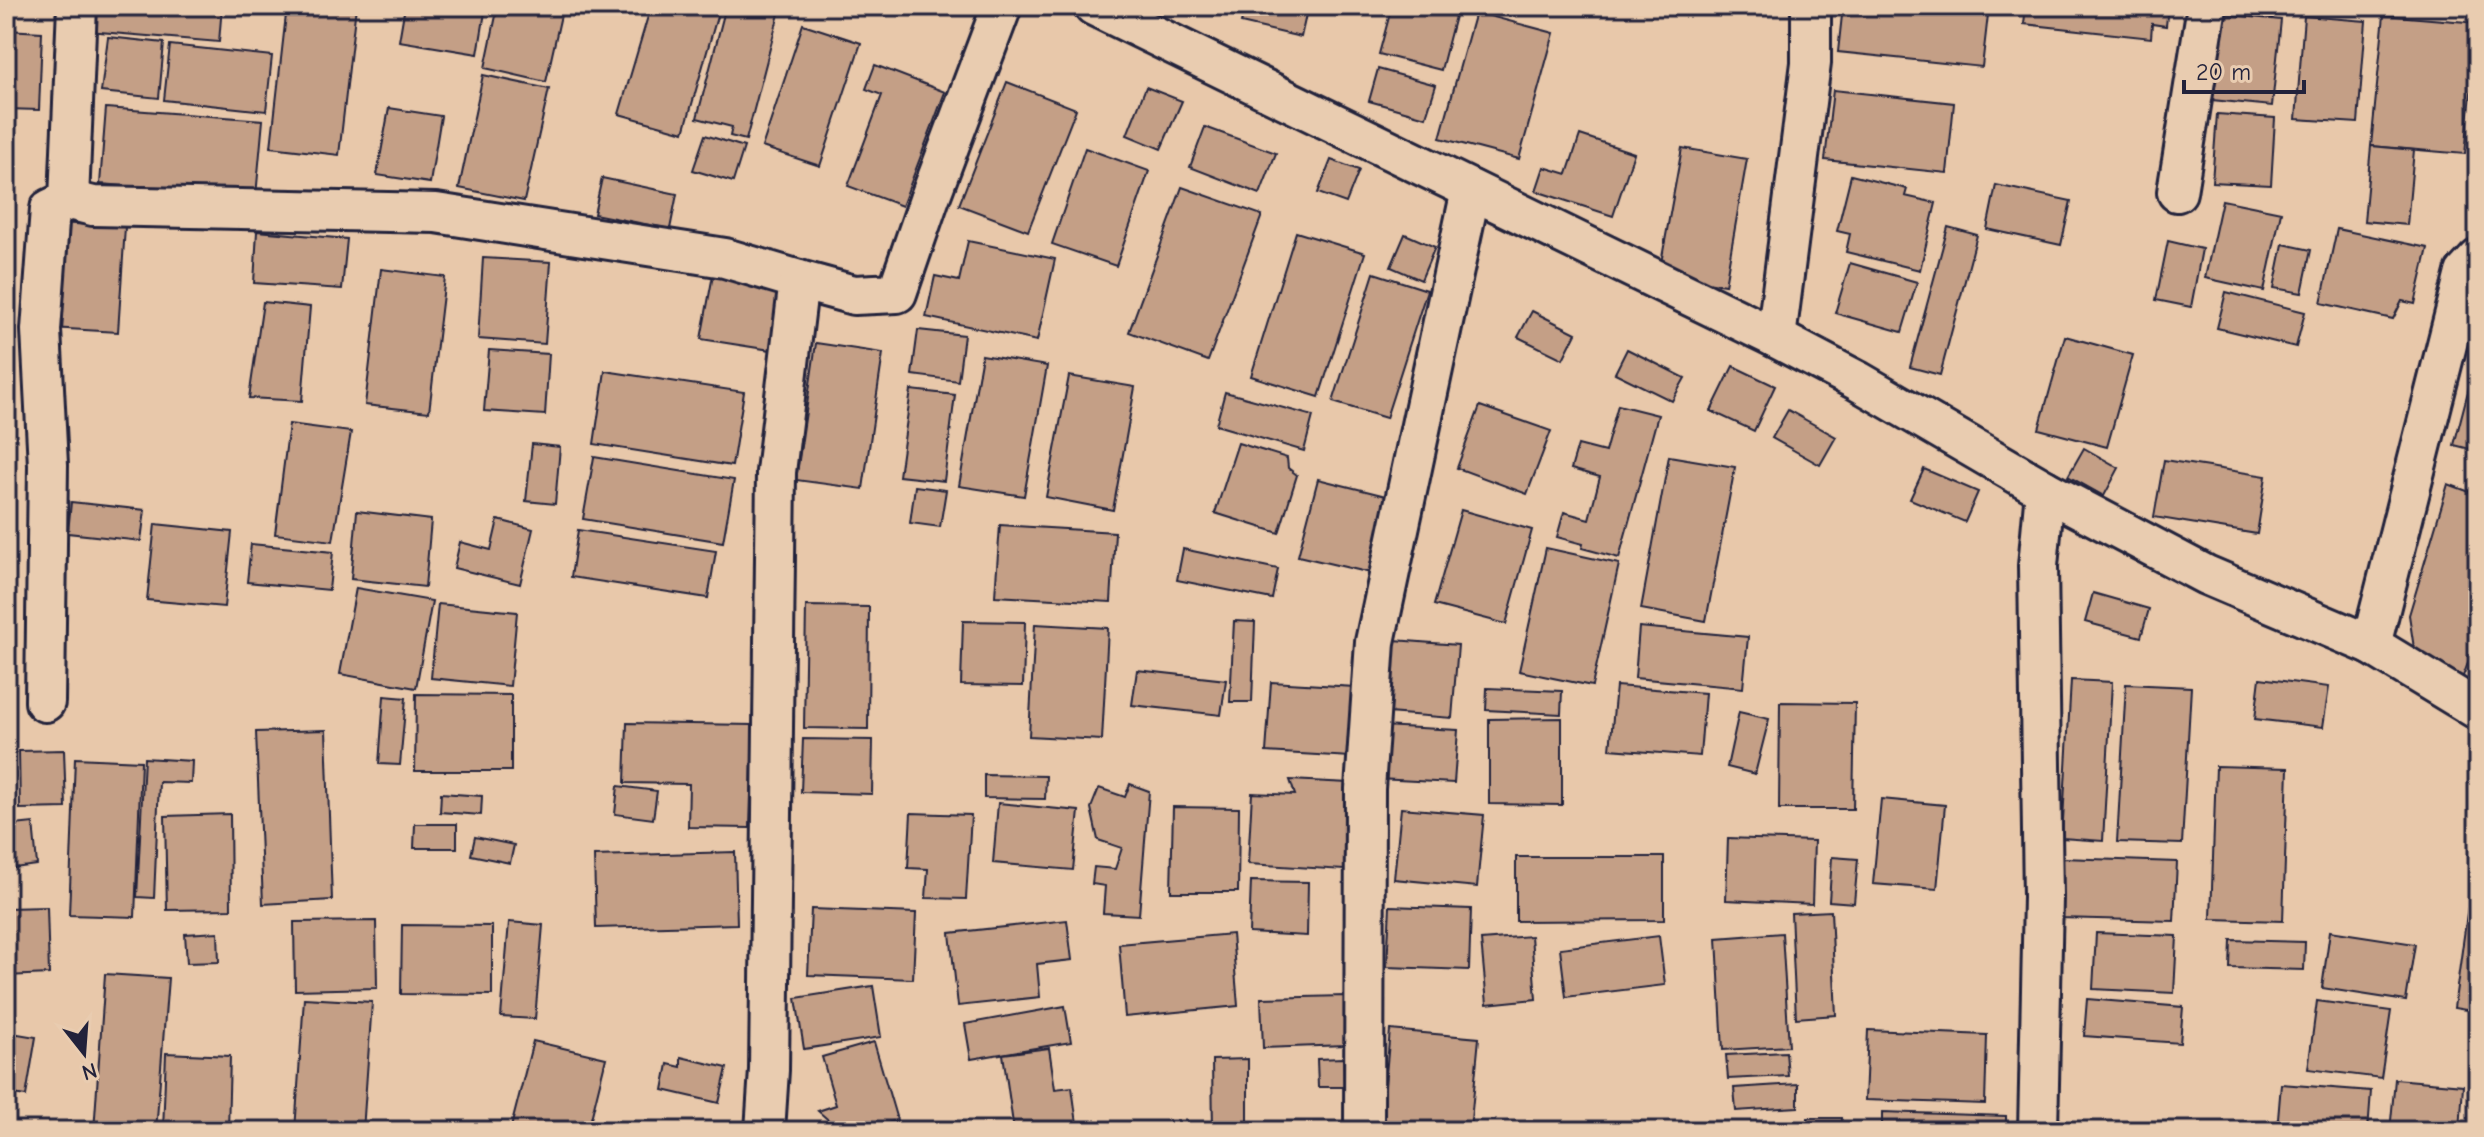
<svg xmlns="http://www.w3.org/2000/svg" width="2484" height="1137" viewBox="0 0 2484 1137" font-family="'Comic Neue',sans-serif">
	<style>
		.building { fill: #c49f86; stroke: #22223b; stroke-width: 2 }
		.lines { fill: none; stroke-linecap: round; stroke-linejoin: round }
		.minor-casing { stroke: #22223b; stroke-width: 44 }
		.minor { stroke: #e9ccb0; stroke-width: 38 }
	</style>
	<rect width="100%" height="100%" fill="#e8c8aa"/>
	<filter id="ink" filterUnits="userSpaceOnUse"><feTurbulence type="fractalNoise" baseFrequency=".0125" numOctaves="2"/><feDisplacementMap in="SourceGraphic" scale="16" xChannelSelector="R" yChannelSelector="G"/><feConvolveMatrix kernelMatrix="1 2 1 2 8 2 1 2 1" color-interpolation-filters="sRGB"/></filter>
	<g filter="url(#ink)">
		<g class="building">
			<polygon points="90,6 222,6 219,42 88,31"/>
			<polygon points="287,6 356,6 339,155 271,147"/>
			<polygon points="405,6 486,6 478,54 399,41"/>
			<polygon points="498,6 563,6 546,82 485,68"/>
			<polygon points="651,6 720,6 684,132 619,114"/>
			<polygon points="726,6 781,6 746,140 730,136 732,127 697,118"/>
			<polygon points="1246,6 1308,6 1301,37 1241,23"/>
			<polygon points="1392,6 1416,6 1455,16 1441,70 1379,54"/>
			<polygon points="1499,6 1546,6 1545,13"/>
			<polygon points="1843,6 1989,6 1982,67 1838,52"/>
			<polygon points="2026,6 2168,6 2166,26 2152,24 2151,38 2024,24"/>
			<polygon points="1475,12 1554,33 1519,159 1440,138"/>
			<polygon points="2212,13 2281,20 2272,106 2202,99"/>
			<polygon points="2384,15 2478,23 2465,154 2371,146"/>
			<polygon points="2304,16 2366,21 2358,123 2296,119"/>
			<polygon points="803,24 861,43 820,166 762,147"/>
			<polygon points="6,30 42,32 39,110 6,109"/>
			<polygon points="108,37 164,43 159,98 101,92"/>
			<polygon points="170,45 272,56 266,111 164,100"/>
			<polygon points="875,65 945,92 902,206 848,186 882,95 866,89"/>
			<polygon points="1378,69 1436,85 1426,117 1369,101"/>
			<polygon points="483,75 549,89 524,201 459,188"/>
			<polygon points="1007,82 1076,109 1028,231 959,205"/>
			<polygon points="1146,87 1182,101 1161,149 1127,135"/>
			<polygon points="1833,90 1954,103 1947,173 1825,160"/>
			<polygon points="106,108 263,120 256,196 100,184"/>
			<polygon points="389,108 441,116 430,183 377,175"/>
			<polygon points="2217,114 2275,118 2271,185 2212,182"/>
			<polygon points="1205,127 1276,153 1260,194 1190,167"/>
			<polygon points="705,135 744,147 733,182 693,170"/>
			<polygon points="1580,135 1634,153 1613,216 1536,191 1544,167 1567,174"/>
			<polygon points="2371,146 2414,150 2407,225 2364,221"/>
			<polygon points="1085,148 1149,171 1116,266 1052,244"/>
			<polygon points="1682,148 1747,159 1725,285 1659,274"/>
			<polygon points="1331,160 1359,170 1346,203 1318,193"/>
			<polygon points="1851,175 1907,189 1905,196 1936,203 1920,270 1846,252 1850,234 1837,231"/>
			<polygon points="602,178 677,194 670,229 594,214"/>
			<polygon points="1996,185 2071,201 2061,245 1987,229"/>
			<polygon points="1182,187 1262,215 1208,361 1129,332"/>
			<polygon points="2222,200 2281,212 2264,291 2205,278"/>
			<polygon points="58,223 125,227 118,332 51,328"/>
			<polygon points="1948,227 1977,235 1940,375 1910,367"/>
			<polygon points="2337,229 2428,248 2415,304 2402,301 2393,319 2321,303"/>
			<polygon points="257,231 347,239 342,289 254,283"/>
			<polygon points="1296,232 1365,253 1319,397 1251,376"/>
			<polygon points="1405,234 1435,247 1421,280 1391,267"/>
			<polygon points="968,241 1055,259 1037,341 926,317 935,276 959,281"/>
			<polygon points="2168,241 2202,249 2191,307 2156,300"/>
			<polygon points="2283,244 2311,250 2302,293 2274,288"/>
			<polygon points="483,258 551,262 545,344 478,339"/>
			<polygon points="1850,263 1917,282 1902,332 1835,313"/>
			<polygon points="381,269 445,277 429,412 365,405"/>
			<polygon points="1374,273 1427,290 1386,418 1333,402"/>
			<polygon points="713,275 783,287 771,350 701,339"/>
			<polygon points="2226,292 2305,312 2296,347 2217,328"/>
			<polygon points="263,302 310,307 302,401 249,398"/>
			<polygon points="1532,311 1576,333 1563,359 1518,337"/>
			<polygon points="918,330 964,335 958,381 912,375"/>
			<polygon points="2065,336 2133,355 2107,447 2039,429"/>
			<polygon points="816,343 883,353 863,489 796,480"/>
			<polygon points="1627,349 1685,378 1672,401 1615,373"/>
			<polygon points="489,350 549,354 545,415 484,411"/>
			<polygon points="2478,353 2478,451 2454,445"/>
			<polygon points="982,355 1047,366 1024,496 959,486"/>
			<polygon points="1733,366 1775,386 1754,431 1711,411"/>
			<polygon points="605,371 744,392 732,466 594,444"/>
			<polygon points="1069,376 1135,387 1113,510 1046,497"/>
			<polygon points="911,390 955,395 944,481 899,476"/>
			<polygon points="1225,392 1313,416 1304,451 1216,425"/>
			<polygon points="1618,405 1658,415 1619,558 1582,548 1583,544 1557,537 1564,512 1589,519 1600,477 1571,469 1578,445 1605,452"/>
			<polygon points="1480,406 1551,431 1527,494 1457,468"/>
			<polygon points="1788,410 1836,437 1820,465 1772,438"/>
			<polygon points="289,424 351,432 333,541 275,534"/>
			<polygon points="1238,443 1287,458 1288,468 1297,475 1279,533 1215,513"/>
			<polygon points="532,444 560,447 555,504 526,501"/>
			<polygon points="2084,448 2119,468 2104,496 2068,476"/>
			<polygon points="1669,456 1735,467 1706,621 1641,609"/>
			<polygon points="594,457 734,480 723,542 583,519"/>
			<polygon points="2164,460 2266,476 2257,534 2154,517"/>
			<polygon points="1924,469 1978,492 1965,522 1910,499"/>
			<polygon points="1318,479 1390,497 1371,573 1298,556"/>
			<polygon points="2448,484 2478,495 2478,637 2460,684 2415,655 2409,615"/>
			<polygon points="915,486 946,490 940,527 910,523"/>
			<polygon points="71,502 145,510 141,541 68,533"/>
			<polygon points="1461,510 1532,530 1506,624 1434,605"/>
			<polygon points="357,511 431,520 425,587 351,579"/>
			<polygon points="498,520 533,529 520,584 454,568 460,542 491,550"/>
			<polygon points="155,524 232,532 224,607 147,600"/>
			<polygon points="1000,525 1115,532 1111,602 995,596"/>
			<polygon points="578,530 716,551 708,598 571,577"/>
			<polygon points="251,544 333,552 329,590 247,582"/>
			<polygon points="1546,548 1619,564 1592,686 1519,671"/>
			<polygon points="1183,549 1278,569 1272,599 1177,580"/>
			<polygon points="356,588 432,601 416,688 340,674"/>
			<polygon points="2093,593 2149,609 2141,637 2085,622"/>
			<polygon points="438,604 517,612 510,686 431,678"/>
			<polygon points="806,606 869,607 868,729 804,728"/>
			<polygon points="963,621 1025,622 1023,686 961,685"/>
			<polygon points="1234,621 1255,622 1252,702 1230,702"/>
			<polygon points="1035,624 1108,628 1102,740 1029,736"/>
			<polygon points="1639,627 1748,637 1743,688 1635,678"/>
			<polygon points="1394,640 1458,645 1452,718 1388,713"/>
			<polygon points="1137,670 1226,680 1221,715 1132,705"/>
			<polygon points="2260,678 2329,687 2323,727 2255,719"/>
			<polygon points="2071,680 2112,682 2103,841 2062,838"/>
			<polygon points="1271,682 1355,687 1351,757 1266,752"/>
			<polygon points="2126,684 2191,687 2182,844 2117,842"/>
			<polygon points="1616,686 1705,693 1700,756 1610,749"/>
			<polygon points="1487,688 1562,691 1561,714 1486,710"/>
			<polygon points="416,694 511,695 511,771 415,771"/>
			<polygon points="384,696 406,698 400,765 379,764"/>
			<polygon points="1780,702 1855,703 1853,809 1779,809"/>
			<polygon points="1739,712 1769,719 1755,774 1727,767"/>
			<polygon points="1562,718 1562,805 1489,804 1489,719"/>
			<polygon points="627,723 753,725 750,828 688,827 689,784 625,783"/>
			<polygon points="1381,726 1458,730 1454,783 1378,779"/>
			<polygon points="326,730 332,900 263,904 256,732"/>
			<polygon points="803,739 873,740 872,794 801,792"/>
			<polygon points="6,742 11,814 6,814"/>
			<polygon points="64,750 66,808 20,809 19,751"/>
			<polygon points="75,758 141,761 135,917 69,915"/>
			<polygon points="144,758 192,761 191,783 159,782 154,898 137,897"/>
			<polygon points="2216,766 2288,768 2283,921 2211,919"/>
			<polygon points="984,775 1046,776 1045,799 984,798"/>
			<polygon points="1290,780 1349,783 1344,870 1248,864 1252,793 1295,795"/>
			<polygon points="1130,784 1149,791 1139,915 1103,913 1105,886 1092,884 1094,867 1115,869 1122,848 1098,840 1091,808 1099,788 1125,797"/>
			<polygon points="618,786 657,791 653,819 615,814"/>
			<polygon points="441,793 482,796 481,815 440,812"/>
			<polygon points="1881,799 1945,805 1937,889 1873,884"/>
			<polygon points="998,803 1079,811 1073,870 993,863"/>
			<polygon points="1173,807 1239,808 1238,892 1171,892"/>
			<polygon points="1401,808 1484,815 1477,887 1394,879"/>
			<polygon points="911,813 971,815 966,899 926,898 928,869 908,868"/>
			<polygon points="230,814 231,909 167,910 165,816"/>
			<polygon points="33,823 37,865 6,869 6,826"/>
			<polygon points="415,824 457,824 457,848 414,848"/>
			<polygon points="475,837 514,845 510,863 471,855"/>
			<polygon points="1728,838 1814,841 1812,904 1726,900"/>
			<polygon points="735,852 737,924 596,928 594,856"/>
			<polygon points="1516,857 1664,857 1664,920 1516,921"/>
			<polygon points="1832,857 1858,859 1854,903 1829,901"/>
			<polygon points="2475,857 2478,857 2478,1012 2454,1008"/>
			<polygon points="2062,858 2177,862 2174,921 2059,918"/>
			<polygon points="1251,881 1308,882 1307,936 1249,933"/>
			<polygon points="1390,906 1471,909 1469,970 1387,967"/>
			<polygon points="47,907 49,974 6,976 6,908"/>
			<polygon points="811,909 916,913 913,979 808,975"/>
			<polygon points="1831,911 1836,1015 1796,1018 1791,913"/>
			<polygon points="1067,920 1072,960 1037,964 1040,997 958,1006 950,933"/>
			<polygon points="376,921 377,988 295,990 294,922"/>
			<polygon points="509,922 543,925 535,1019 501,1017"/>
			<polygon points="402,925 492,926 492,995 401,994"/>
			<polygon points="2330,931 2415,944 2406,1001 2322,988"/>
			<polygon points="218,932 219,962 187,963 185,934"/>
			<polygon points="1782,933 1789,1046 1723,1050 1717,938"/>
			<polygon points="2096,933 2177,936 2174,993 2093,989"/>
			<polygon points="1232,934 1238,1006 1125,1017 1119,944"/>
			<polygon points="1531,936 1536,999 1487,1004 1481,940"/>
			<polygon points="1659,936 1665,985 1566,997 1560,948"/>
			<polygon points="2231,940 2305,942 2304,970 2230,968"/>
			<polygon points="105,974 168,978 156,1131 94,1131"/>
			<polygon points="873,986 881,1037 804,1049 796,998"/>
			<polygon points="1345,996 1346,1045 1263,1048 1261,998"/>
			<polygon points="304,998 372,1002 363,1131 295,1131"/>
			<polygon points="2087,999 2183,1007 2180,1043 2084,1036"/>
			<polygon points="2317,1001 2391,1011 2381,1078 2308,1069"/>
			<polygon points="1065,1006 1071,1042 971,1059 965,1024"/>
			<polygon points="1390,1030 1479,1038 1470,1131 1381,1131"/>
			<polygon points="1868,1030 1987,1035 1985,1104 1865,1100"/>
			<polygon points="6,1032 36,1037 26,1096 6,1093"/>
			<polygon points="533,1041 606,1058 588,1131 510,1131"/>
			<polygon points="874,1042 897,1120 862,1131 841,1131 818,1111 836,1105 822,1057"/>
			<polygon points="1049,1048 1055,1089 1072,1087 1078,1131 1014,1131 1003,1054"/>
			<polygon points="1786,1052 1788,1076 1728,1079 1726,1055"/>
			<polygon points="166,1053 230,1056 228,1131 163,1131"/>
			<polygon points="681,1057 727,1068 719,1103 663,1090 668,1064 681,1067"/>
			<polygon points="1343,1058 1344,1087 1318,1087 1317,1059"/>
			<polygon points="1248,1059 1248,1131 1213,1131 1212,1060"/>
			<polygon points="2395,1079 2463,1085 2460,1131 2390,1131"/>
			<polygon points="1798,1084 1798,1107 1736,1111 1734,1088"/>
			<polygon points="2281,1084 2371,1091 2368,1131 2277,1131"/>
			<polygon points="1882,1112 2006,1116 2006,1131 1882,1131"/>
			<polygon points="1807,1118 1842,1118 1841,1131 1807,1131"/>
			<polygon points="1792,1126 1792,1131 1738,1131 1738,1127"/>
		</g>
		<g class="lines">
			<g class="minor-casing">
				<g id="minor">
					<polyline points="1094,6 1776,338 1858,381 2045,490 2206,575 2371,645 2478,710"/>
					<polyline points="2177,192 2207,6"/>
					<polyline points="69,200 93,206 436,213 725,258 799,280"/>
					<polyline points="1776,338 1811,63 1811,6"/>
					<polyline points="2371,645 2465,273 2478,259"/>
					<polyline points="45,702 48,465 41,330 50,209 69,200 77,6"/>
					<polyline points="765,1131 769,1070 776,472 799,280 854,295 897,293 929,200 1002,6"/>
					<polyline points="1364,1131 1365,789 1375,642 1471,190"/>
					<polyline points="2038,1131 2043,897 2038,566 2045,490"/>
				</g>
			</g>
			<use href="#minor" class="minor"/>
		</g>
	</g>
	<rect width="2484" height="1137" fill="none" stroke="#e9ccb0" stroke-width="32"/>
	<rect x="16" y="16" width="2452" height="1105" fill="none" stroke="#22223b" stroke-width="3" filter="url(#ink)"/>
	<g transform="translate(84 1053) rotate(163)" stroke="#e9ccb0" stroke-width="6" paint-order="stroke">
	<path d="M0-6L14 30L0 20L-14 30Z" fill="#22223b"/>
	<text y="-12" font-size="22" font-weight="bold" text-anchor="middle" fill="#22223b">N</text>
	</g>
	<path d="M2184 80v12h120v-12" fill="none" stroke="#22223b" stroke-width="4"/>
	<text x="2196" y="80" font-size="24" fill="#22223b" stroke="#e9ccb0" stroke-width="6" paint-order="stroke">20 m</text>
</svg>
